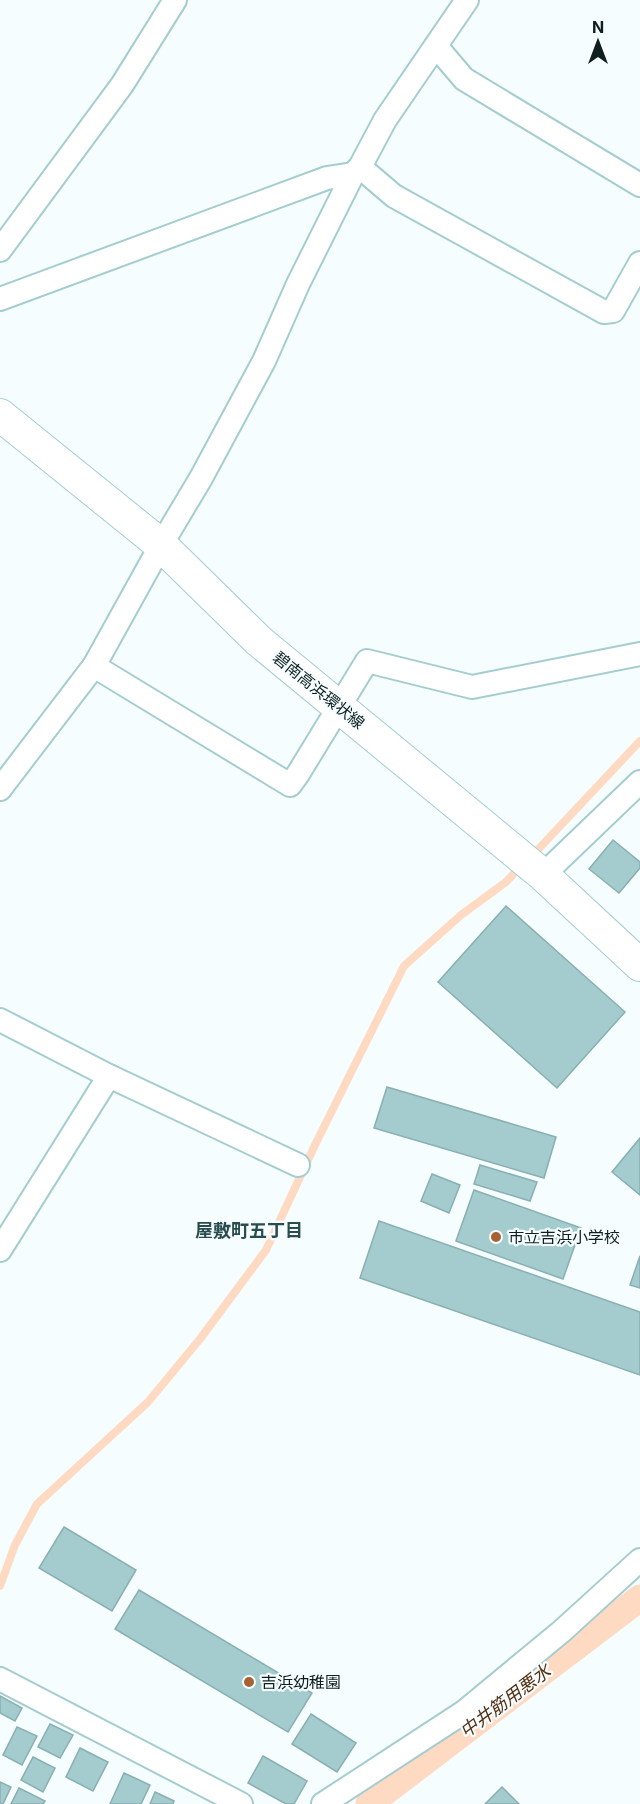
<svg xmlns="http://www.w3.org/2000/svg" width="640" height="1804" viewBox="0 0 640 1804" font-family="Inter,'Noto Sans JP',sans-serif">
	<style>
		.lines { fill: none; stroke-linecap: round; stroke-linejoin: round }
		.stream { stroke: #ffdac3; stroke-width: 8 }
		.canal { stroke: #ffdac3; stroke-width: 27 }
		.building { fill: #a4ccce; stroke: #88afb1; stroke-width: 1.5 }
		.minor-casing { stroke: #a5cdcf; stroke-width: 26 }
		.secondary-casing { stroke: #a5cdcf; stroke-width: 34 }
		.minor { stroke: #fff; stroke-width: 22 }
		.secondary { stroke: #fff; stroke-width: 32 }
		.poi-dot { fill: #a66232; stroke: #f5fdfe; stroke-width: 2 }
		.labels { text-anchor: middle; dominant-baseline: central; stroke-width: 4.5; stroke-linejoin: round; paint-order: stroke }
		.street-label { font-size: 16px; fill: #0f1e1f; stroke: #f5fdfe }
		.poi-label { font-size: 16px; fill: #0f1e1f; stroke: #f5fdfe; text-anchor: start }
		.neighbourhood-label { font-size: 18px; font-weight: bold; fill: #294d4f; stroke: #f5fdfe }
		.water-label { font-size: 18px; font-style: italic; fill: #562f13; stroke: #f5fdfe }
	</style>
	<rect width="100%" height="100%" fill="#f5fdfe"/>
	<g class="lines">
		<g class="stream">
			<polyline points="531,857 640,741"/>
			<polyline points="0,1586 15,1545 37,1504 148,1402 200,1339 266,1250 315,1145 404,966 461,915 506,882 522,865"/>
		</g>
		<polyline class="canal" points="369,1804 640,1598"/>
	</g>
	<g class="building">
		<polygon points="613,840 640,862 640,868 619,893 589,869"/>
		<polygon points="506,906 625,1012 557,1088 438,982"/>
		<polygon points="387,1087 556,1137 544,1178 374,1128"/>
		<polygon points="640,1138 640,1195 612,1172"/>
		<polygon points="480,1165 537,1182 530,1201 474,1184"/>
		<polygon points="432,1174 460,1185 449,1213 421,1201"/>
		<polygon points="474,1190 581,1228 563,1279 456,1241"/>
		<polygon points="379,1221 640,1312 640,1375 360,1278"/>
		<polygon points="640,1256 640,1288 630,1285"/>
		<polygon points="64,1527 136,1570 112,1611 39,1568"/>
		<polygon points="139,1590 312,1693 288,1732 115,1629"/>
		<polygon points="0,1696 22,1708 15,1721 0,1713"/>
		<polygon points="311,1714 356,1743 337,1772 292,1744"/>
		<polygon points="50,1724 73,1735 60,1758 38,1747"/>
		<polygon points="17,1727 37,1736 22,1765 3,1755"/>
		<polygon points="80,1748 108,1762 93,1791 66,1777"/>
		<polygon points="263,1756 307,1781 294,1804 286,1804 248,1783"/>
		<polygon points="33,1757 55,1768 43,1792 21,1780"/>
		<polygon points="124,1773 150,1785 141,1804 110,1804"/>
		<polygon points="0,1782 11,1787 3,1804 0,1804"/>
		<polygon points="502,1787 519,1804 485,1804"/>
		<polygon points="19,1788 45,1801 43,1804 11,1804"/>
		<polygon points="155,1792 174,1801 173,1804 150,1804"/>
	</g>
	<g class="lines">
		<g class="minor-casing">
			<g id="minor">
				<polyline points="436,46 464,79 640,185"/>
				<polyline points="360,167 394,196 604,312 613,311 640,263"/>
				<polyline points="0,250 122,85 175,0"/>
				<polyline points="0,299 327,178 353,174"/>
				<polyline points="94,666 290,785 298,774 367,661 472,687 640,654"/>
				<polyline points="0,789 94,666 161,545 201,478 264,361 298,284 353,174 360,167 385,120 467,0"/>
				<polyline points="543,875 640,782"/>
				<polyline points="0,1020 109,1076 298,1165"/>
				<polyline points="0,1250 109,1076"/>
				<polyline points="0,1679 241,1804"/>
				<polyline points="323,1804 464,1712 562,1631 640,1560"/>
			</g>
		</g>
		<g class="secondary-casing">
			<polyline id="secondary" points="0,415 161,545 259,641 543,875 640,965"/>
		</g>
		<use href="#minor" class="minor"/>
		<use href="#secondary" class="secondary"/>
	</g>
	<g class="poi-dot">
		<circle cx="496" cy="1237" r="6"/>
		<circle cx="249" cy="1682" r="6"/>
	</g>
	<g class="labels">
		<g class="street-label">
			<text transform="translate(319 690) rotate(39)">碧南高浜環状線</text>
		</g>
		<g class="poi-label">
			<text x="508" y="1237">市立吉浜小学校</text>
			<text x="261" y="1682">吉浜幼稚園</text>
		</g>
		<g class="neighbourhood-label">
			<text x="249" y="1230">屋敷町五丁目</text>
		</g>
		<g class="water-label">
			<text transform="translate(505 1701) rotate(-37)">中井筋用悪水</text>
		</g>
	</g>
	<g transform="translate(598 42)" stroke="#f5fdfe" stroke-width="4.5" paint-order="stroke">
	<path d="M0-4.5L10 22L0 15L-10 22Z" fill="#0f1e1f"/>
	<text y="-9" font-size="16" font-weight="bold" text-anchor="middle" fill="#0f1e1f">N</text>
	</g>
</svg>
